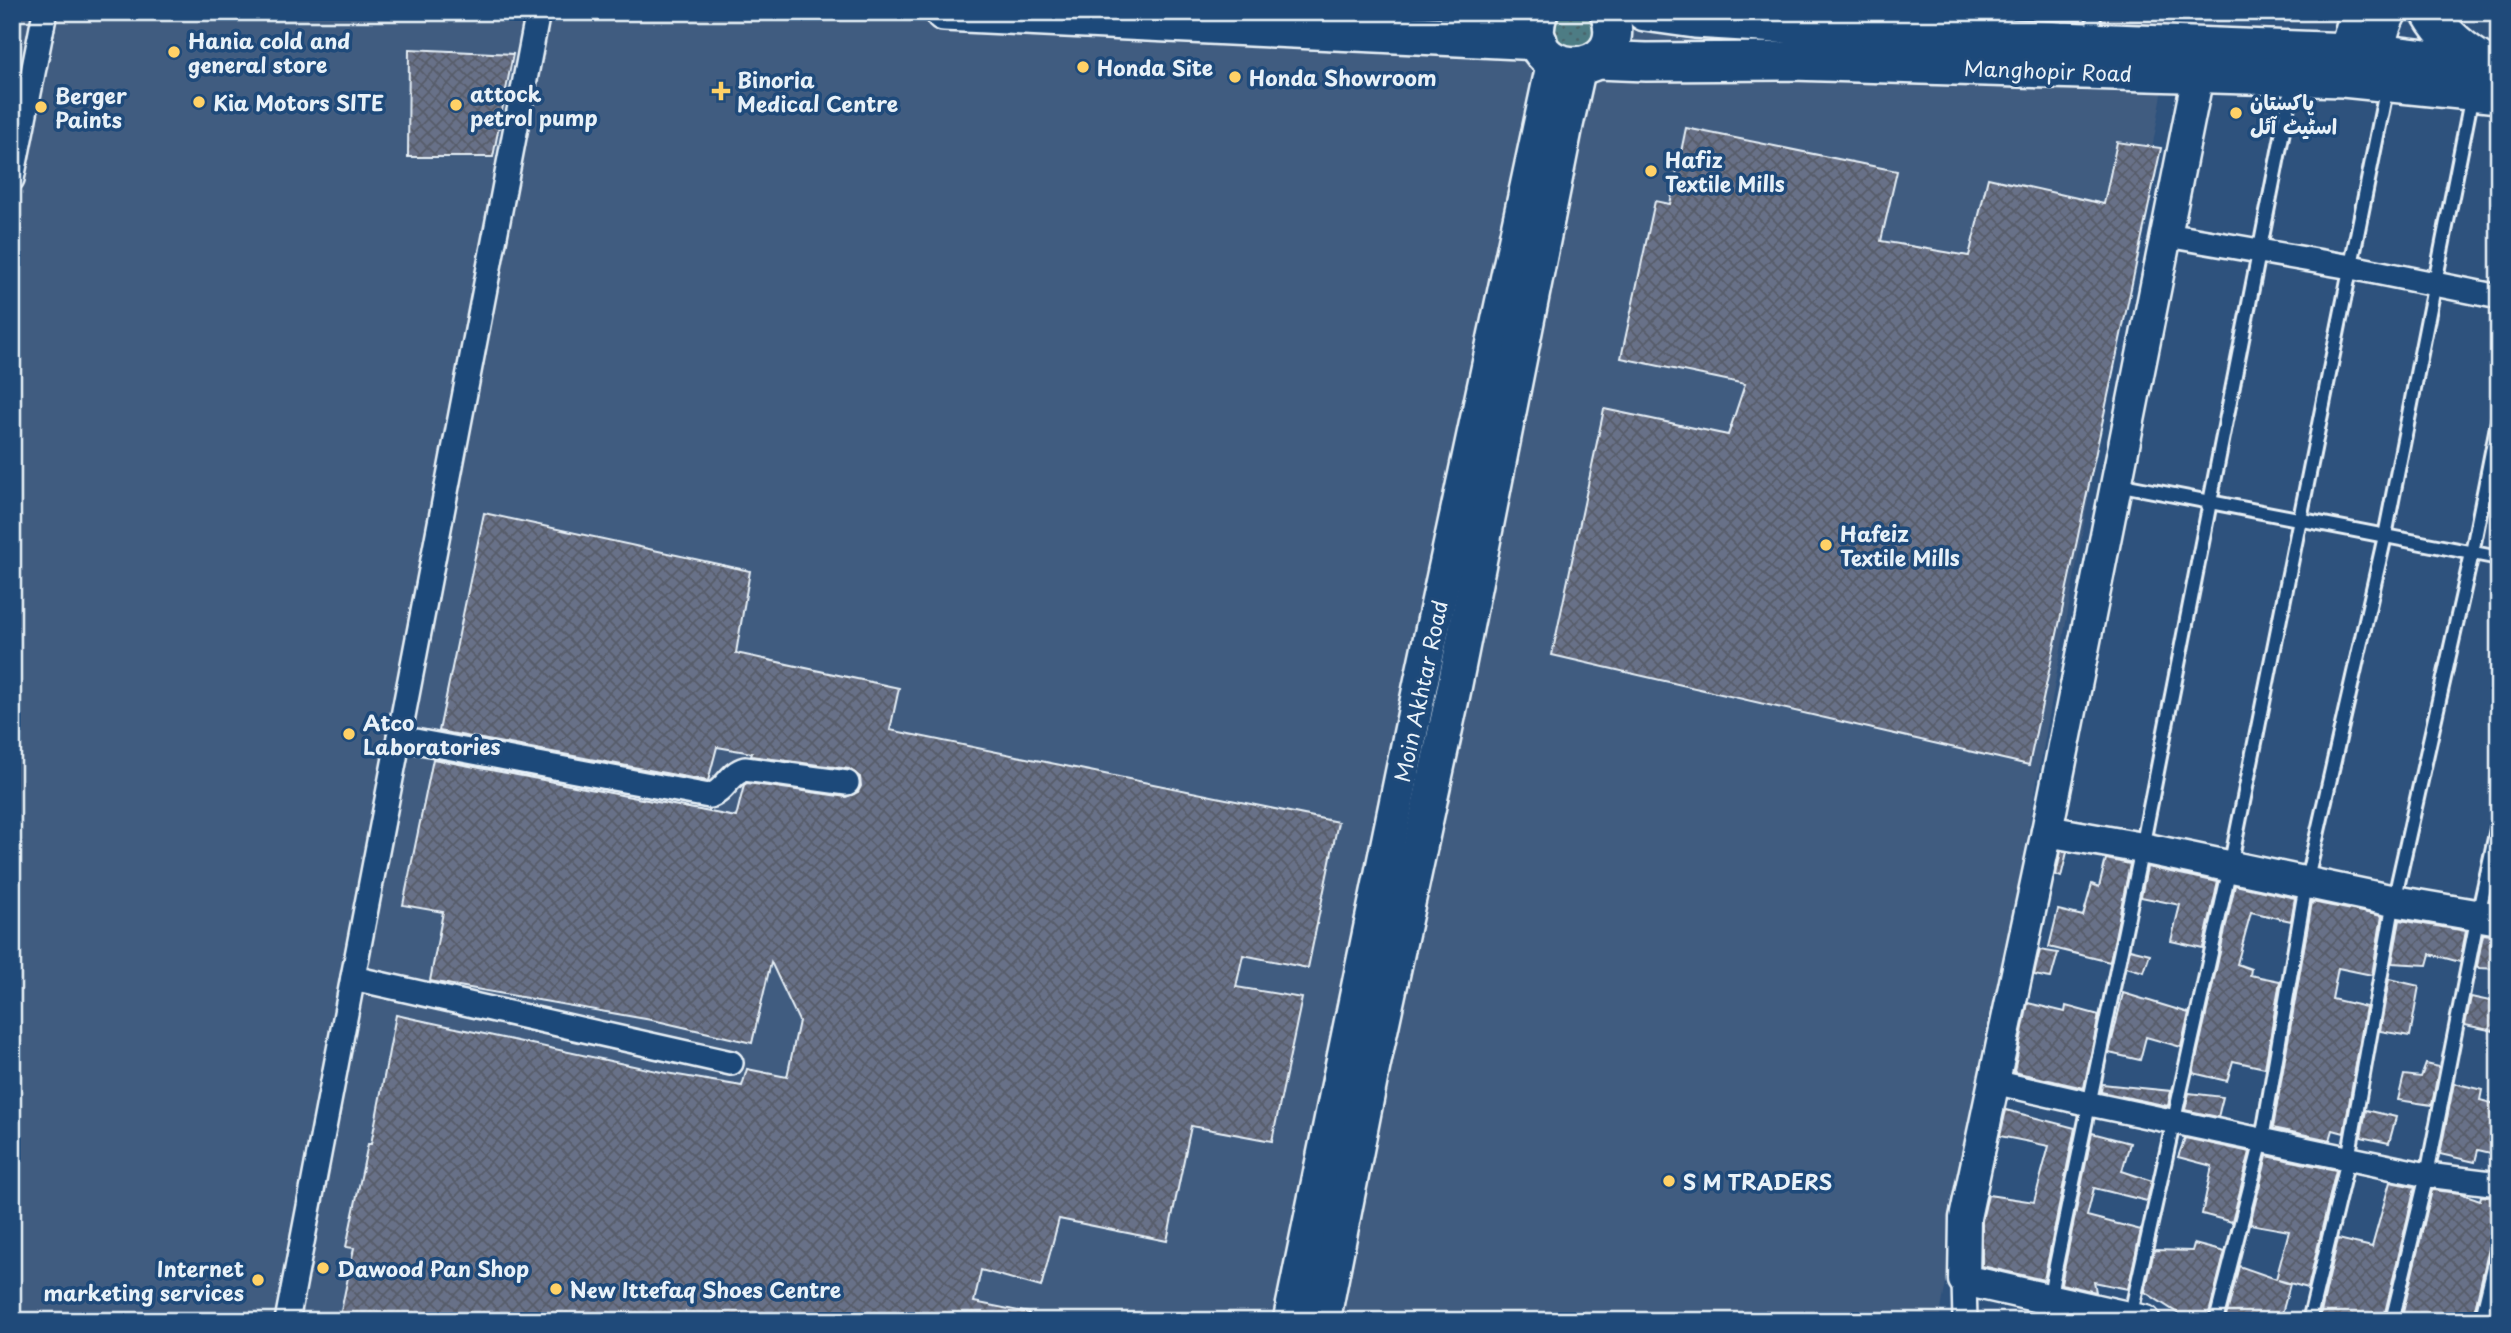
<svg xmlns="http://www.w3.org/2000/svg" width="2511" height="1333" viewBox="0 0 2511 1333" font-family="'Playpen Sans','Playpen Sans Arabic',sans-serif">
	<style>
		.built { fill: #3f5b80 }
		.grass { fill: url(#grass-dots); stroke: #9bb6be; stroke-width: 2 }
		.building { fill: url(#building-cross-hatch); stroke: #e8f1f8; stroke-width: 2 }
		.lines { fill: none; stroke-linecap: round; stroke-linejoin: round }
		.service-casing { stroke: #e8f1f8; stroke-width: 18 }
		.minor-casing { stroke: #e8f1f8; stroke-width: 28 }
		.tertiary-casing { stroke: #e8f1f8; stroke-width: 35 }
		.secondary-casing { stroke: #e8f1f8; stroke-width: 38 }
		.primary-casing { stroke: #e8f1f8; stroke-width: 42 }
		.service { stroke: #1f4a7a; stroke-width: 12 }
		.minor { stroke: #1f4a7a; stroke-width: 23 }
		.tertiary { stroke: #1f4a7a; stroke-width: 30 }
		.secondary { stroke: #1f4a7a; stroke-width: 33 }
		.primary { stroke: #1f4a7a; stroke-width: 37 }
		.poi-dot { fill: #ffd166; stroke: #1f4a7a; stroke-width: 2.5 }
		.labels { text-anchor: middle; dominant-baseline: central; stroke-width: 7; stroke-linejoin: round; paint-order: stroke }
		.poi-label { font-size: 21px; font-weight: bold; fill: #e8f1f8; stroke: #1f4a7a; text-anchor: start }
		.street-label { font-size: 21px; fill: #e8f1f8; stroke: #1f4a7a }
	</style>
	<defs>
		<pattern id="grass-dots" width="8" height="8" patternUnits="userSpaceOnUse" patternTransform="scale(1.75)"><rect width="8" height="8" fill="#4e7b84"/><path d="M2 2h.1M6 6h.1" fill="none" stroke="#4a646a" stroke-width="1.8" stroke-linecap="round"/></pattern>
		<pattern id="building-cross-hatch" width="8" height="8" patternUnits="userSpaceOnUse" patternTransform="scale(1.75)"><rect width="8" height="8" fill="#687188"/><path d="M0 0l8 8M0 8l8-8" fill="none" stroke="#575c69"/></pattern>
	</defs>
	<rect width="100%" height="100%" fill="#2e527d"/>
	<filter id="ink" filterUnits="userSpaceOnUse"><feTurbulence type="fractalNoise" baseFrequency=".0143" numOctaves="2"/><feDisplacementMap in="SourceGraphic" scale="14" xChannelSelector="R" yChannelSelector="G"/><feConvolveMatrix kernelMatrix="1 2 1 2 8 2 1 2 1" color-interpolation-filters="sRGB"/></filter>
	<g filter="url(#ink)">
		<polygon class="built" points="12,12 2177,12 1939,1321 12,1321"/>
		<polygon class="grass" points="1554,12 1598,12 1598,47 1560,53 1549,22"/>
		<g class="building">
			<polygon points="409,49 513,54 493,157 408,157"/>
			<polygon points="1686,128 1897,171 1881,241 1969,256 1988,178 2104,204 2117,142 2161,148 2029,765 1552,655 1604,409 1728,435 1745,384 1621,358 1655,201 1670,204"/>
			<polygon points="484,513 750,571 736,653 899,688 890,730 1338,822 1308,968 1243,955 1236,987 1302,998 1272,1141 1191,1126 1167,1241 1059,1219 1041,1287 981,1270 974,1302 1029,1313 1028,1321 339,1321 354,1248 346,1247 368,1144 371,1144 396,1015 666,1073 742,1086 747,1069 787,1077 799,1021 771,962 752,1043 657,1021 430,981 443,912 403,905 433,759 736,817 744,785 747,783 846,797 858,792 861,786 860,777 849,769 751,756 752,753 717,747 708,781 439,731"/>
			<polygon points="2061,851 2067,852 2061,877 2056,875"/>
			<polygon points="2106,859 2130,864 2110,962 2049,947 2058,910 2083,916 2092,884 2099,887"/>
			<polygon points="2147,867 2218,882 2203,948 2171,941 2180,905 2141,897"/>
			<polygon points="2235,885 2295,898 2291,921 2251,912 2237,964 2251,969 2250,975 2280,981 2265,1068 2233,1061 2227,1081 2193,1073"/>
			<polygon points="2312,902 2382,916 2372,975 2338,968 2332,999 2366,1007 2344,1133 2333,1130 2330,1140 2273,1128"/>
			<polygon points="2400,920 2466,931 2460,962 2430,954 2427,965 2392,963"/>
			<polygon points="2483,934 2499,936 2499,969 2479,968 2477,966"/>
			<polygon points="2130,949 2150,954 2144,972 2126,967"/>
			<polygon points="2040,950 2058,953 2051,978 2034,975"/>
			<polygon points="2389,979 2419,986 2410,1036 2380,1031"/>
			<polygon points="2123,993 2189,1013 2181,1047 2146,1037 2140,1060 2109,1053"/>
			<polygon points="2471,997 2499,1003 2499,1032 2465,1025"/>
			<polygon points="2028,1003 2065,1012 2066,1006 2099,1015 2084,1088 2014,1072"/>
			<polygon points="2426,1064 2439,1067 2432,1105 2398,1100 2404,1075 2421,1077"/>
			<polygon points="2454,1083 2482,1090 2480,1100 2499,1105 2499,1155 2478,1150 2475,1162 2440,1154"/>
			<polygon points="2102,1084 2131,1087 2171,1091 2168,1106 2101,1092"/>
			<polygon points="2189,1093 2223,1097 2218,1117 2185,1110"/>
			<polygon points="2006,1110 2075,1128 2044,1280 1982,1266 1982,1220 1988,1195 2034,1202 2049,1146 2000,1136"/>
			<polygon points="2366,1110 2396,1117 2389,1143 2361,1137"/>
			<polygon points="2092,1133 2130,1143 2122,1171 2152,1181 2147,1201 2094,1188 2087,1216 2141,1230 2128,1289 2094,1282 2096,1292 2061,1284"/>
			<polygon points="2185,1138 2250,1152 2232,1222 2202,1214 2212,1166 2178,1157"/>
			<polygon points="2267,1156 2336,1170 2308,1288 2278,1280 2290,1284 2280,1321 2225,1321 2239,1266 2276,1279 2289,1231 2250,1224"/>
			<polygon points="2390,1182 2415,1187 2383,1321 2354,1315 2352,1321 2319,1321 2338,1239 2372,1247"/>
			<polygon points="2432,1190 2460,1193 2480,1200 2481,1196 2499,1198 2499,1237 2493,1240 2490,1244 2472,1321 2401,1321"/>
			<polygon points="2194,1244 2225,1252 2207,1321 2179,1314 2145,1292 2154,1250 2192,1251"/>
		</g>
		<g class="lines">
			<g class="service-casing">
				<g id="service">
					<polyline points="2093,39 2094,12"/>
					<polyline points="2117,484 2499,558"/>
					<polyline points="2049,1299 2142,848 2293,80"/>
					<polyline points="2130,1318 2230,867 2387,86"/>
					<polyline points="2216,1321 2262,1140 2306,884 2385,536 2472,95"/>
					<polyline points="2309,1321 2348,1159 2394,901 2472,553 2499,416"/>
					<polyline points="2392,1321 2427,1175 2478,915 2499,820"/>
					<polyline points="2481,1321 2499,1246"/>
				</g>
			</g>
			<g class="minor-casing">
				<g id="minor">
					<polyline points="12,179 45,12"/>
					<polyline points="2167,235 2351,267 2499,297"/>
					<path d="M399,738L709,796C725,792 729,773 745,769L847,783"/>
					<polyline points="353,978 731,1063"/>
					<polyline points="1994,1082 2090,1104 2427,1175 2499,1184"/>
					<polyline points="1964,1280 1965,1321"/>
					<polyline points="287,1321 538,12"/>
				</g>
			</g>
			<g class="tertiary-casing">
				<g id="tertiary">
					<polyline points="2047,831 2142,848 2394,901 2499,919"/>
					<polyline points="2145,1321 1964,1280 1965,1218 2047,831 2198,75"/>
				</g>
			</g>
			<g class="secondary-casing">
				<g id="secondary">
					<polyline points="2343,78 2346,53 2357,12"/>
					<path d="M2376,81C2377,57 2378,34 2390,12"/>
					<polyline points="1290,1321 1420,687 1554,61"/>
					<polyline points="1323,1321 1373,1066 1453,694 1566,125 1579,67"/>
				</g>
			</g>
			<g class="primary-casing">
				<g id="primary">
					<polyline points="944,12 1538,41"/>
					<path d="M1539,12C1513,83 1635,84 1609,12"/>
					<polyline points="1645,12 1695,19 2060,41 2377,53 2499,68"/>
					<path d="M2430,12C2443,36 2465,52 2488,66"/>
					<polyline points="1597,60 1646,62 1792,61 2343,78 2499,94"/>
				</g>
			</g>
			<use href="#service" class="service"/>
			<use href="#minor" class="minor"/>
			<use href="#tertiary" class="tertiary"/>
			<use href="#secondary" class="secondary"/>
			<use href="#primary" class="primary"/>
		</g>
	</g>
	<g class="poi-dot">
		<circle cx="174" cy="52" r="7"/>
		<circle cx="1083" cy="67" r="7"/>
		<circle cx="1235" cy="77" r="7"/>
		<path d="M717.5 80.5h7v7h7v7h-7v7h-7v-7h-7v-7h7z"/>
		<circle cx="199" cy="102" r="7"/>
		<circle cx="456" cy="105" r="7"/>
		<circle cx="41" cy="107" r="7"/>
		<circle cx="2236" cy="113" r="7"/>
		<circle cx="1651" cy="171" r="7"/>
		<circle cx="1826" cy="545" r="7"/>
		<circle cx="349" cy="734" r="7"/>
		<circle cx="1669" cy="1181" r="7"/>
		<circle cx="323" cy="1268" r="7"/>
		<circle cx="258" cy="1280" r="7"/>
		<circle cx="556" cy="1289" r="7"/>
	</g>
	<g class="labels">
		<g class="poi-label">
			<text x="188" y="40">Hania cold and<tspan x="188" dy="24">general store</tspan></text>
			<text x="1097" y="67">Honda Site</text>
			<text x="1249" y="77">Honda Showroom</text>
			<text x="737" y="79">Binoria<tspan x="737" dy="24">Medical Centre</tspan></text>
			<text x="470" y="93">attock<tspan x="470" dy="24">petrol pump</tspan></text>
			<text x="55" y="95">Berger<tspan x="55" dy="24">Paints</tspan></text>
			<text x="2250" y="101">پاکستان<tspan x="2250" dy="24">اسٹیٹ آئل</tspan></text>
			<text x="213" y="102">Kia Motors SITE</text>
			<text x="1665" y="159">Hafiz<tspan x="1665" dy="24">Textile Mills</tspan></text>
			<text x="1840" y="533">Hafeiz<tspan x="1840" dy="24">Textile Mills</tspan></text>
			<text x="363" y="722">Atco<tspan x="363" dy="24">Laboratories</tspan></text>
			<text x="1683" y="1181">S M TRADERS</text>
			<text x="244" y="1268" text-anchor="end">Internet<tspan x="244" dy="24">marketing services</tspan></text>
			<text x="337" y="1268">Dawood Pan Shop</text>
			<text x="570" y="1289">New Ittefaq Shoes Centre</text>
		</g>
		<g class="street-label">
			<text transform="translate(2048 70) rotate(2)">Manghopir Road</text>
			<text transform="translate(1420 691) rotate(-78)">Moin Akhtar Road</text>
		</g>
	</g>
	<rect width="2511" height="1333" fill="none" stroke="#1f4a7a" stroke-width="42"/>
	<rect x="21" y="21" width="2469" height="1291" fill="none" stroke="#e8f1f8" stroke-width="2.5" filter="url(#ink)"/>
</svg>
